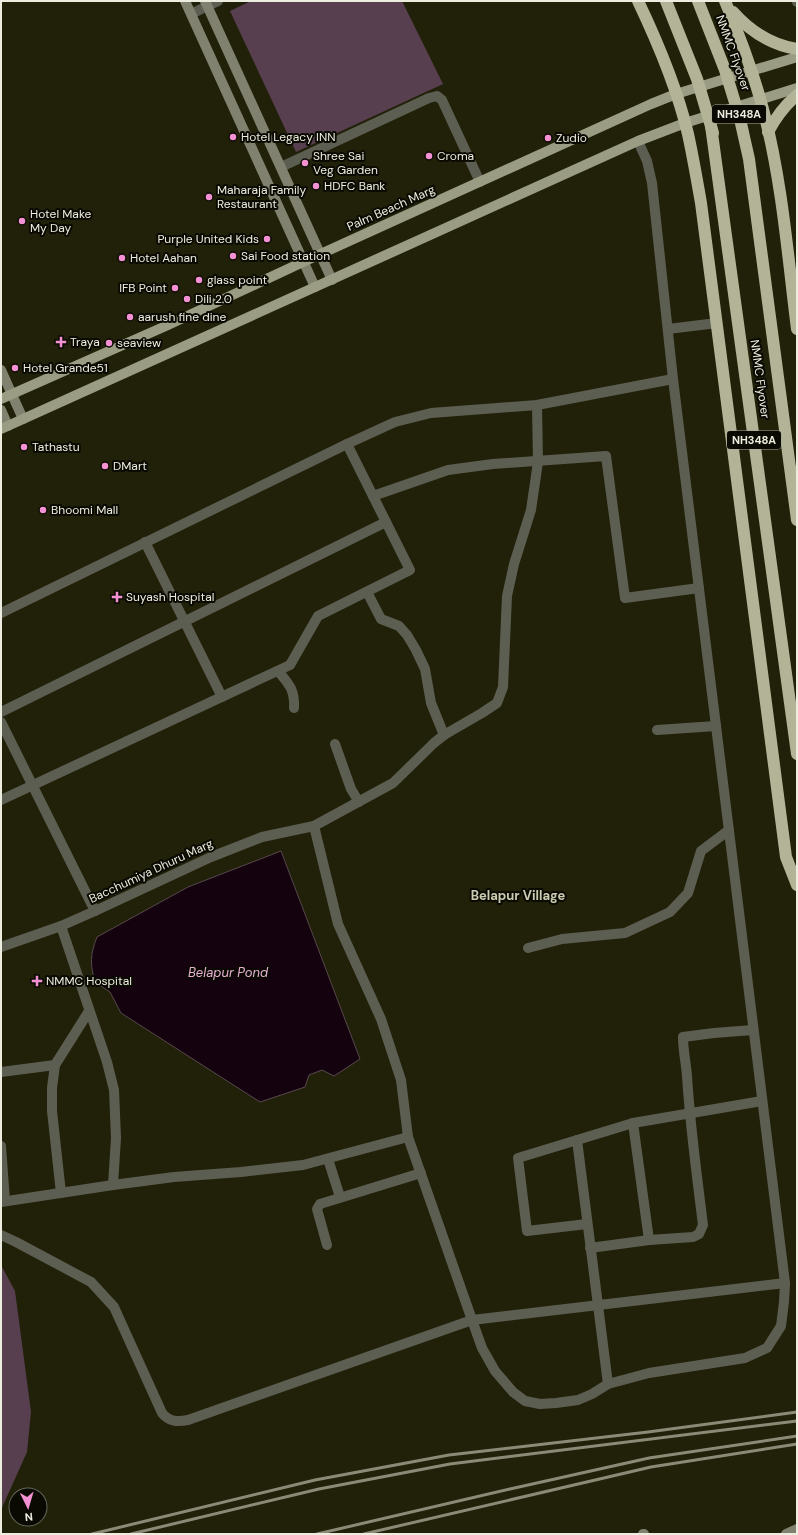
<svg xmlns="http://www.w3.org/2000/svg" width="798" height="1535" viewBox="0 0 798 1535" font-family="'DM Sans',sans-serif">
	<style>
		.green { fill: #583f4f }
		.water { fill: #15020f; stroke: #56484d }
		.lines { fill: none; stroke-linecap: round; stroke-linejoin: round }
		.street { stroke: #5d5e52; stroke-width: 10 }
		.secondary { stroke: #80816e; stroke-width: 10 }
		.primary { stroke: #9b9c84; stroke-width: 10 }
		.highway { stroke: #b3b497; stroke-width: 12 }
		.rail { stroke: #8a8a77; stroke-width: 3 }
		.poi-dot { fill: #f491d3; stroke: #0a0a03; stroke-width: 1.5 }
		.labels { text-anchor: middle; dominant-baseline: central; stroke-width: 4; stroke-linejoin: round; paint-order: stroke }
		.shield { fill: #0a0a03; stroke: #a8a99c; stroke-width: 1 }
		.shield-label { font-size: 11px; font-weight: bold; fill: #ecedde }
		.street-label { font-size: 12px; fill: #ecedde; stroke: #0a0a03 }
		.poi-label { font-size: 12px; fill: #ecedde; stroke: #0a0a03; text-anchor: start }
		.neighbourhood-label { font-size: 13px; font-weight: bold; fill: #cbccaf; stroke: #0a0a03 }
		.water-label { font-size: 13px; font-style: italic; fill: #e8b1d4; stroke: #0a0a03 }
	</style>
	<rect width="100%" height="100%" fill="#212109"/>
	<g class="green">
		<polygon points="251,1 402,1 443,84 296,152 230,11"/>
		<polygon points="1,1265 15,1291 31,1412 27,1452 1,1510"/>
	</g>
	<path class="water" d="M281,851L360,1059L334,1076L322,1070L309,1075L305,1087L260,1102L121,1013L110,992L95,982C90,964 90,955 97,937L188,887Z"/>
	<g class="lines">
		<g class="street">
			<polyline points="797,1 797,2"/>
			<polyline points="191,14 218,1"/>
			<polyline points="281,167 429,98 437,96 442,100 480,182"/>
			<polyline points="668,329 717,323"/>
			<polyline points="373,496 448,470 493,464 606,456 625,598 699,588"/>
			<polyline points="145,542 222,697"/>
			<polyline points="367,592 381,619 399,626 407,635 416,650 425,669 431,703 444,735"/>
			<polyline points="1,613 347,444 395,422 431,413 537,405 673,379 652,183 647,161 638,141"/>
			<path d="M278,671C289,684 295,690 294,708"/>
			<polyline points="1,712 386,522"/>
			<polyline points="1,722 95,911"/>
			<polyline points="657,730 716,726"/>
			<polyline points="335,744 351,789 359,802"/>
			<polyline points="1,800 290,665 318,616 410,570 347,444"/>
			<polyline points="314,826 338,924 381,1019 401,1080 408,1137 472,1320 482,1348 495,1371 513,1392 525,1401 540,1404 556,1403 578,1400 592,1394 608,1384 649,1373 745,1358 767,1348 781,1326 784,1302 785,1283 673,379"/>
			<polyline points="61,926 107,1062 114,1090 116,1138 113,1185"/>
			<polyline points="1,947 61,926 95,911 211,857 262,837 314,826 393,783 434,743 444,735 482,713 497,703 503,687 507,596 514,564 531,510 538,462 537,405"/>
			<polyline points="528,948 562,939 625,933 670,912 688,893 701,851 729,830"/>
			<polyline points="1,1072 55,1065"/>
			<polyline points="633,1123 649,1240"/>
			<polyline points="577,1140 608,1384"/>
			<polyline points="1,1146 5,1201"/>
			<polyline points="328,1159 340,1197"/>
			<polyline points="61,1193 52,1111 52,1088 55,1065 89,1011"/>
			<polyline points="1,1202 113,1185 174,1177 241,1172 303,1165 408,1137"/>
			<polyline points="587,1224 527,1231 518,1158 633,1123 762,1101"/>
			<path d="M1,1235L16,1242L91,1282L114,1307L162,1413C169,1422 178,1422 188,1420L472,1320L785,1283"/>
			<polyline points="327,1245 317,1209 320,1204 421,1173"/>
			<path d="M590,1248L649,1240L693,1237L699,1234L703,1225C697,1176 690,1126 687,1076C686,1063 683,1050 683,1037L714,1033L753,1030"/>
		</g>
		<g class="secondary">
			<polyline points="185,1 315,287"/>
			<polyline points="205,1 332,280"/>
			<polyline points="1,370 23,419"/>
			<polyline points="1,410 8,426"/>
			<polyline points="643,1534 644,1534"/>
			<polyline points="786,1534 797,1529"/>
		</g>
		<g class="primary">
			<polyline points="1,399 168,325 303,262 651,104 676,94 797,57"/>
			<polyline points="1,429 638,141 685,123 797,88"/>
		</g>
		<g class="highway">
			<path d="M638,1C658,43 677,88 688,134C693,157 697,180 701,203L786,857L797,885"/>
			<polyline points="666,1 697,79 713,133"/>
			<polyline points="698,1 725,70 740,119 749,159 797,520"/>
			<path d="M725,1C740,37 754,74 764,113C782,181 788,258 797,329"/>
			<path d="M733,12C750,31 771,45 797,49"/>
			<polyline points="711,126 797,754"/>
			<path d="M768,132C776,117 784,106 797,95"/>
		</g>
		<g class="rail">
			<polyline points="92,1534 315,1480 449,1455 648,1432 797,1412"/>
			<polyline points="131,1534 319,1489 450,1464 797,1421"/>
			<polyline points="317,1534 510,1489 649,1458 797,1436"/>
			<polyline points="364,1534 651,1467 797,1444"/>
		</g>
	</g>
	<g class="poi-dot">
		<circle cx="233" cy="137" r="4"/>
		<circle cx="548" cy="138" r="4"/>
		<circle cx="429" cy="156" r="4"/>
		<circle cx="305" cy="163" r="4"/>
		<circle cx="316" cy="186" r="4"/>
		<circle cx="209" cy="197" r="4"/>
		<circle cx="22" cy="221" r="4"/>
		<circle cx="267" cy="239" r="4"/>
		<circle cx="233" cy="256" r="4"/>
		<circle cx="122" cy="258" r="4"/>
		<circle cx="199" cy="280" r="4"/>
		<circle cx="175" cy="288" r="4"/>
		<circle cx="187" cy="299" r="4"/>
		<circle cx="130" cy="317" r="4"/>
		<path d="M59 336h4v4h4v4h-4v4h-4v-4h-4v-4h4z"/>
		<circle cx="109" cy="343" r="4"/>
		<circle cx="15" cy="368" r="4"/>
		<circle cx="24" cy="447" r="4"/>
		<circle cx="105" cy="466" r="4"/>
		<circle cx="43" cy="510" r="4"/>
		<path d="M115 591h4v4h4v4h-4v4h-4v-4h-4v-4h4z"/>
		<path d="M35 975h4v4h4v4h-4v4h-4v-4h-4v-4h4z"/>
	</g>
	<g class="labels">
		<g class="shield">
			<rect x="712" y="105" width="54" height="18" rx="3"/>
			<rect x="727" y="431" width="54" height="18" rx="3"/>
		</g>
		<g class="shield-label">
			<text x="739" y="114">NH348A</text>
			<text x="754" y="440">NH348A</text>
		</g>
		<g class="street-label">
			<text transform="translate(733 53) rotate(70)">NMMC Flyover</text>
			<text transform="translate(391 208) rotate(-24)">Palm Beach Marg</text>
			<text transform="translate(760 379) rotate(82)">NMMC Flyover</text>
			<text transform="translate(151 871) rotate(-25)">Bacchumiya Dhuru Marg</text>
		</g>
		<g class="poi-label">
			<text x="241" y="137">Hotel Legacy INN</text>
			<text x="556" y="138">Zudio</text>
			<text x="313" y="156">Shree Sai<tspan x="313" dy="14">Veg Garden</tspan></text>
			<text x="437" y="156">Croma</text>
			<text x="324" y="186">HDFC Bank</text>
			<text x="217" y="190">Maharaja Family<tspan x="217" dy="14">Restaurant</tspan></text>
			<text x="30" y="214">Hotel Make<tspan x="30" dy="14">My Day</tspan></text>
			<text x="259" y="239" text-anchor="end">Purple United Kids</text>
			<text x="241" y="256">Sai Food station</text>
			<text x="130" y="258">Hotel Aahan</text>
			<text x="207" y="280">glass point</text>
			<text x="167" y="288" text-anchor="end">IFB Point</text>
			<text x="195" y="299">Dili 2.0</text>
			<text x="138" y="317">aarush fine dine</text>
			<text x="70" y="342">Traya</text>
			<text x="117" y="343">seaview</text>
			<text x="23" y="368">Hotel Grande51</text>
			<text x="32" y="447">Tathastu</text>
			<text x="113" y="466">DMart</text>
			<text x="51" y="510">Bhoomi Mall</text>
			<text x="126" y="597">Suyash Hospital</text>
			<text x="46" y="981">NMMC Hospital</text>
		</g>
		<g class="neighbourhood-label">
			<text x="518" y="895">Belapur Village</text>
		</g>
		<g class="water-label">
			<text x="228" y="972">Belapur Pond</text>
		</g>
	</g>
	<rect width="798" height="1535" fill="none" stroke="#ecedde" stroke-width="4"/>
	<g transform="translate(28 1507) rotate(175)"><circle r="19" fill="#0a0a03" stroke="#64655b"/>
	<path d="M0-3L7 15L0 10L-7 15Z" fill="#f491d3"/>
	<text y="-6" font-size="11" font-weight="bold" text-anchor="middle" fill="#ecedde">N</text>
	</g>
</svg>
